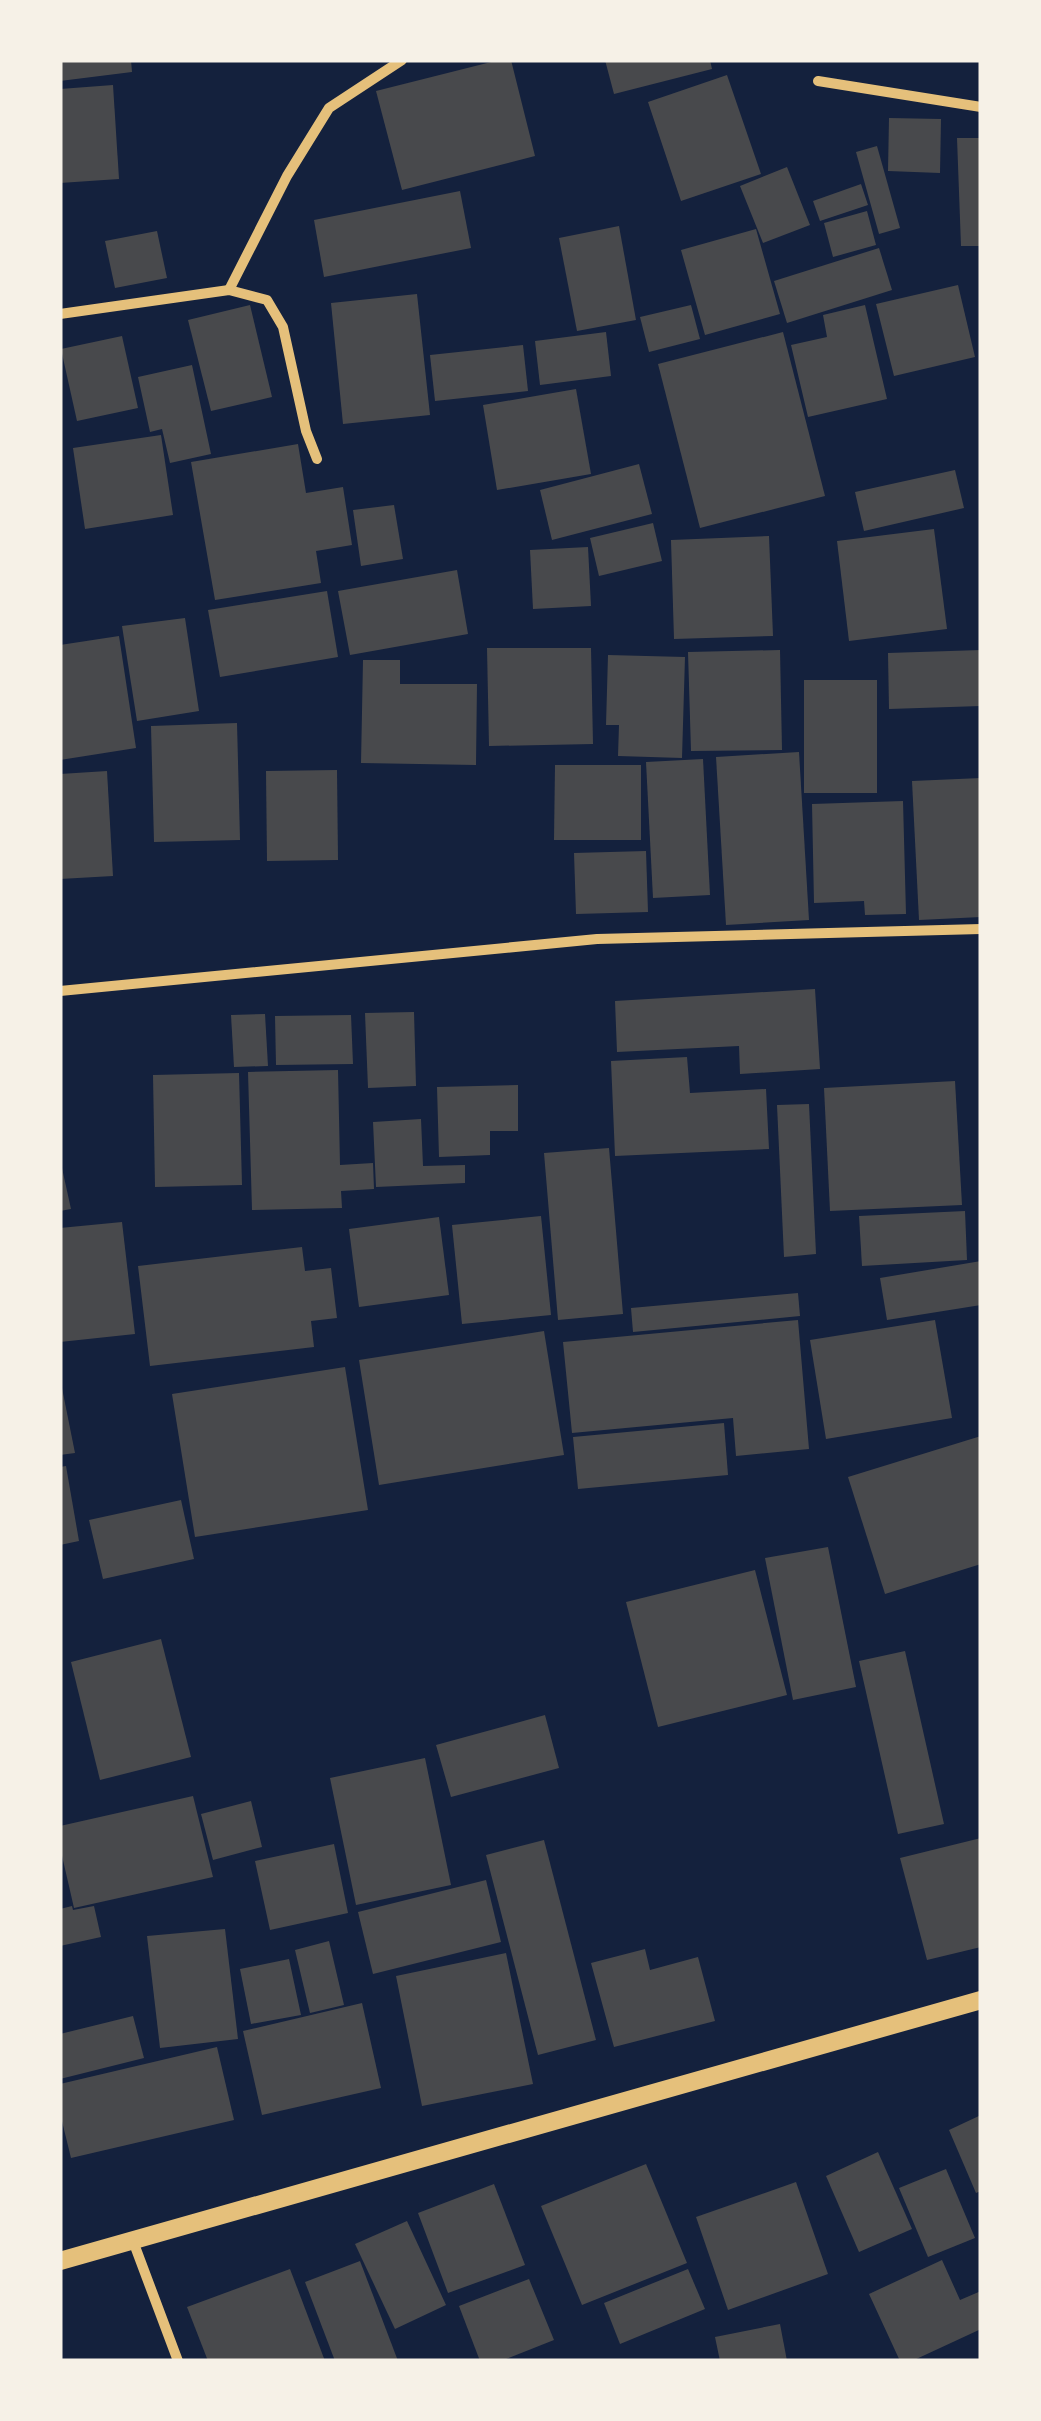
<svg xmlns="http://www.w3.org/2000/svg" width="1041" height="2421" viewBox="0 0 1041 2421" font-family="'Titillium Web',sans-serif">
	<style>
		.building { fill: #48494c }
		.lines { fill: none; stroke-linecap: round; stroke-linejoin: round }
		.minor { stroke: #e5c07b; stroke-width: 10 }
		.tertiary { stroke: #e5c07b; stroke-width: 18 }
	</style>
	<rect width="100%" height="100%" fill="#14213d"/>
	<g class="building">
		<polygon points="60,60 131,60 132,72 60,81"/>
		<polygon points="499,60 511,60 535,156 402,190 376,91"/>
		<polygon points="605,60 710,60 712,69 614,94"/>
		<polygon points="727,75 761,174 681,201 648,102"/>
		<polygon points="113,85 119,179 60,183 60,89"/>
		<polygon points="889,118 941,119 940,173 888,171"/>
		<polygon points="957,138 981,138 981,246 961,246"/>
		<polygon points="877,146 900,228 879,234 856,152"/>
		<polygon points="787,167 810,225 763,243 740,186"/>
		<polygon points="861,184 868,205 820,221 813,201"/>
		<polygon points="460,191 471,248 324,277 314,220"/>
		<polygon points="867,211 876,245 833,257 824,223"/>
		<polygon points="619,226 636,320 577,331 559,238"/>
		<polygon points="756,229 780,314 705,335 681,250"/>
		<polygon points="157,231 167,278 115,288 105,241"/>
		<polygon points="879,248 892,290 787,323 774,281"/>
		<polygon points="958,285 975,357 894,376 876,304"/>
		<polygon points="417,294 430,415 343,424 331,303"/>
		<polygon points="250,305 272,397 211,411 188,320"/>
		<polygon points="691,305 700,339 649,352 640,317"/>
		<polygon points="865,305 887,399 808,417 791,345 827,337 823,315"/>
		<polygon points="606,332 611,376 540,385 535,341"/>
		<polygon points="783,332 825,496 700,528 658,364"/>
		<polygon points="122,336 138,408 77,421 61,349"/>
		<polygon points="523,345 528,391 435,401 430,355"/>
		<polygon points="192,365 211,454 170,463 162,429 150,432 138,377"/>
		<polygon points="576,389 591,474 497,490 483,405"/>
		<polygon points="161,435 173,515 85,529 73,448"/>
		<polygon points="298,444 306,493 343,487 352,545 316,551 321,583 215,600 191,462"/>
		<polygon points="639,464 652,514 552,540 540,490"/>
		<polygon points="955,470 964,508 864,531 855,492"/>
		<polygon points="394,505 403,559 361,566 353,510"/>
		<polygon points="653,523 662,561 599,576 590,538"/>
		<polygon points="934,529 947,629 849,641 837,541"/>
		<polygon points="769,536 773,636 674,639 671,540"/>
		<polygon points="588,547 591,606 533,609 530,550"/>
		<polygon points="457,570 468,634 350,655 338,591"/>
		<polygon points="327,591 338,657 220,677 208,610"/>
		<polygon points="185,618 199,711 137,721 122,626"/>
		<polygon points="119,636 136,748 60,760 60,645"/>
		<polygon points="487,648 591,648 593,744 489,746"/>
		<polygon points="780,650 782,750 691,751 688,652"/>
		<polygon points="981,650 981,706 889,709 888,653"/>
		<polygon points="608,655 685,657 682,758 618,756 619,725 606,725"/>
		<polygon points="363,660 400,660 400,684 477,684 476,765 361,763"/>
		<rect x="804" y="680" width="73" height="113"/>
		<polygon points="237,723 240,840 154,842 151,726"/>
		<polygon points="799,752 809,920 726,925 716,757"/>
		<polygon points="703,759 710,895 653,898 646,762"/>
		<polygon points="555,765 641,765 641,840 554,840"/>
		<polygon points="337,770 338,860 267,861 266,771"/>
		<polygon points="107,771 113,876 60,879 60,774"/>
		<polygon points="981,778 981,917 919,920 912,781"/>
		<polygon points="903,801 906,914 865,915 864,901 814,903 812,804"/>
		<polygon points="646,851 648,912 576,914 574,853"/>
		<polygon points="815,989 820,1069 740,1074 739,1046 617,1052 615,1001"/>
		<polygon points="414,1012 416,1086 368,1088 365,1013"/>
		<polygon points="265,1014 268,1066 234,1067 231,1015"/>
		<polygon points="351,1015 353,1064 276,1065 275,1016"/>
		<polygon points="687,1057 690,1093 766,1089 769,1149 615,1156 611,1061"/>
		<polygon points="338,1070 340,1165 373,1163 374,1189 341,1191 342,1208 252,1210 248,1072"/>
		<polygon points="239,1073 242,1185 155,1187 153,1075"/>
		<polygon points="955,1081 962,1205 830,1211 824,1088"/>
		<polygon points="518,1085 518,1131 490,1131 490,1155 439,1157 437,1087"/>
		<polygon points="809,1104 816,1254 784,1257 777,1105"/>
		<polygon points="421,1119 423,1166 465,1165 465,1183 376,1187 373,1122"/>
		<polygon points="609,1148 623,1314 558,1320 544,1153"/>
		<polygon points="60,1159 71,1209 60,1211"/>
		<polygon points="965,1211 967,1260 862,1266 859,1216"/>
		<polygon points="541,1216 551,1315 462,1324 452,1225"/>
		<polygon points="439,1217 449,1295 359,1307 349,1229"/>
		<polygon points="122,1222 135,1334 60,1342 60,1228"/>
		<polygon points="302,1247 305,1271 331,1268 337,1318 311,1321 314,1347 150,1366 138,1266"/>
		<polygon points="981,1261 981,1305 887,1320 880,1278"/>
		<polygon points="798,1293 800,1316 633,1332 631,1308"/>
		<polygon points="798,1320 809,1449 736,1456 733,1418 572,1433 563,1342"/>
		<polygon points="935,1320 952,1418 826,1439 810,1340"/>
		<polygon points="544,1331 564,1455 379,1485 359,1360"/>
		<polygon points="345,1367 368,1510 195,1537 172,1394"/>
		<polygon points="60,1378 75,1453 60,1455"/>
		<polygon points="724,1423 728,1475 578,1489 573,1437"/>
		<polygon points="981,1436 981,1564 885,1594 848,1477"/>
		<polygon points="66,1466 79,1541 60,1545 60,1467"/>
		<polygon points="181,1500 194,1559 103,1579 89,1520"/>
		<polygon points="828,1547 856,1687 793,1700 765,1558"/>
		<polygon points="755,1570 787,1695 658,1727 626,1602"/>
		<polygon points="161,1639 191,1757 100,1780 71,1662"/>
		<polygon points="905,1651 944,1824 898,1834 859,1661"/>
		<polygon points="545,1715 559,1768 451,1797 436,1745"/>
		<polygon points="425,1758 451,1885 356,1905 330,1778"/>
		<polygon points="193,1796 213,1877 74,1908 60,1847 60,1826"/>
		<polygon points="251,1801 262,1847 213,1860 201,1814"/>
		<polygon points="981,1838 981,1947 927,1960 900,1858"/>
		<polygon points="544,1840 596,2040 538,2055 486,1855"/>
		<polygon points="334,1844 348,1913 270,1930 255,1861"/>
		<polygon points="486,1880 501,1942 373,1974 358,1912"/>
		<polygon points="72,1906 73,1910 94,1906 101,1937 60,1946 60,1909"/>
		<polygon points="225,1929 238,2039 160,2048 147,1936"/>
		<polygon points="329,1941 344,2005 310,2013 295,1950"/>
		<polygon points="645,1949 650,1970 698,1957 715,2021 614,2047 591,1963"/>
		<polygon points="506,1953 533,2084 422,2106 396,1976"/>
		<polygon points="289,1959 301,2015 251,2024 240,1969"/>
		<polygon points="362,2003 381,2088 262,2115 243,2031"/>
		<polygon points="133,2016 144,2058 60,2079 60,2034"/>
		<polygon points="217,2047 234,2120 71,2158 60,2113 60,2084"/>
		<polygon points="981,2115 981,2191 976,2193 949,2130"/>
		<polygon points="878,2152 912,2229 859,2252 826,2176"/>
		<polygon points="646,2164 687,2263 582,2305 541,2206"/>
		<polygon points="946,2169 975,2238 928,2257 899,2188"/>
		<polygon points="796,2182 828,2274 728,2310 696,2217"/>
		<polygon points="494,2184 525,2265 448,2293 418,2213"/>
		<polygon points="407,2221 446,2305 395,2329 355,2244"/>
		<polygon points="942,2260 960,2300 981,2291 981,2329 912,2361 900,2361 869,2294"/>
		<polygon points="360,2261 398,2361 335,2361 305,2282"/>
		<polygon points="290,2269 325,2361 208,2361 187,2307"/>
		<polygon points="688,2269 705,2309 620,2344 604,2303"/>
		<polygon points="529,2279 554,2340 501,2361 480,2361 459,2306"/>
		<polygon points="780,2324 787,2361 720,2361 715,2337"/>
	</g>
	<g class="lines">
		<g class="minor">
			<polyline points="818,81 981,107"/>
			<polyline points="229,290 287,176 329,108 402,60"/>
			<polyline points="60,314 229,290 267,300 283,327 306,431 317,459"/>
			<polyline points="60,991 597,939 981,929"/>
			<polyline points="133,2241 178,2361"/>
		</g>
		<polyline class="tertiary" points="60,2261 981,2000"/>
	</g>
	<rect width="1041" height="2421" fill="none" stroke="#f6f1e7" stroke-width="125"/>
</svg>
